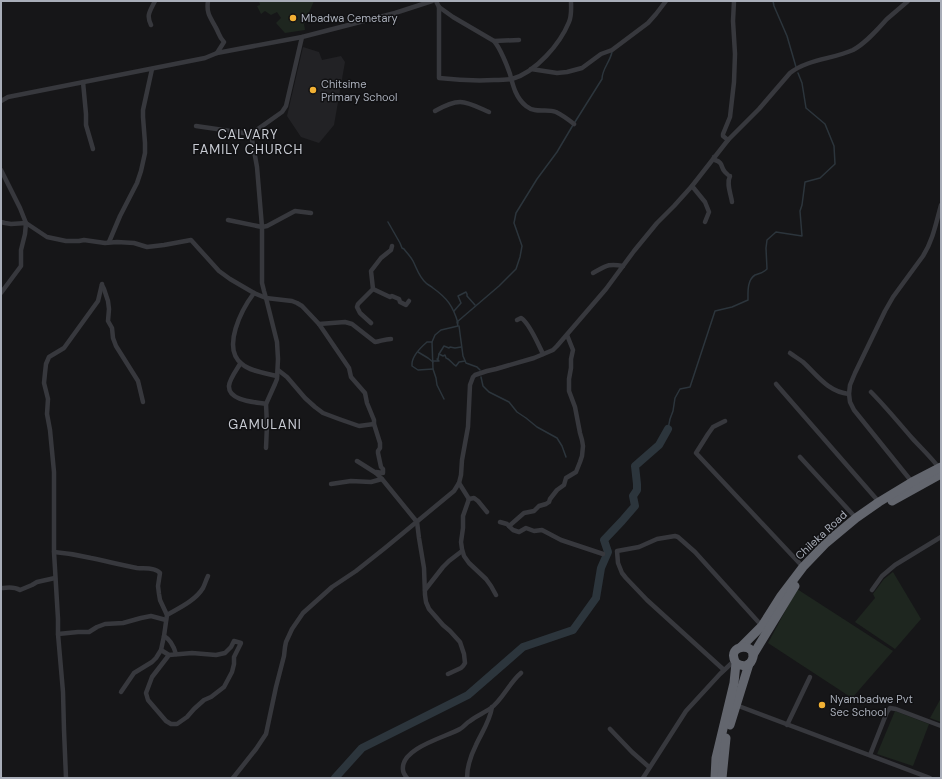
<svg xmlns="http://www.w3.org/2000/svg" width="942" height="779" viewBox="0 0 942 779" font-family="'DM Sans',sans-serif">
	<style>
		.built { fill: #222225 }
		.green { fill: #1e261f }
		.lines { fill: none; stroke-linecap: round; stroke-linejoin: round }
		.stream { stroke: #2c353c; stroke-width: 1.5 }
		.river { stroke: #2c353c; stroke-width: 8 }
		.street { stroke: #37383d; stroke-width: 4.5 }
		.highway { stroke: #63666e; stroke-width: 9 }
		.poi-dot { fill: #f2b134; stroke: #111113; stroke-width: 1.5 }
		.labels { text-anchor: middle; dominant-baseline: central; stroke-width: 3; stroke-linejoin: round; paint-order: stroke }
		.poi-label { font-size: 11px; fill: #a8adb8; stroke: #111113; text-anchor: start }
		.street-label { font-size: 11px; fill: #a8adb8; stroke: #111113 }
		.quarter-label { font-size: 13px; letter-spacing: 1px; fill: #c9ccd4; stroke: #111113 }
	</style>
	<rect width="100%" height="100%" fill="#161618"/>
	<polygon class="built" points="303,47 319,52 322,60 341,56 345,62 334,125 319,143 301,137 287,116"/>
	<g class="green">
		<polygon points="259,1 314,1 304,24 305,30 285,33 276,23 281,18 277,12 271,15 265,11 261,14 257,6 260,5"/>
		<polygon points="893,572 921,619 895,649 855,622 875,598 873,594 884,579"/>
		<polygon points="797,589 893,651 852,698 768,643"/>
		<polygon points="941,698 941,722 930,718"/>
		<polygon points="895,711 929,724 913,766 877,754"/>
	</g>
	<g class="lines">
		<g class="stream">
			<polyline points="773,1 774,6 787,36 796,67"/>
			<path d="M575,122L602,79C602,69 610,62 612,52"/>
			<path d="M388,222L400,243L402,248L404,249C407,253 411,257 413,261C417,269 419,277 426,283C428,285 431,286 433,288C447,298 453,306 458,323"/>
			<polyline points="454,311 461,303 458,296 466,292 467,294 467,296 475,305"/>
			<polyline points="459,326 463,356 466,363 477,367 480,370"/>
			<path d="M432,342H427C420,348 411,357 412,366L418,370L433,369"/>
			<polyline points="418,352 428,358 433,362"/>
			<path d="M439,354L443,356L445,355L446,358C450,359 452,364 456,366L459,362L465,361"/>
			<polyline points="433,361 439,361 437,359 438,359 439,354 444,346 449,348 450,347 455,348 461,347"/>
			<polyline points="481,377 483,386 489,392 509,402 517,412 526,418 537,427 557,438 562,446 566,457"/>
			<polyline points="444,399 437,385 436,378 433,369 432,342 435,335 441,330 458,326 457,322 499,286 516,269 520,257 522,246 514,223 516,213 537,179 557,152 573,125"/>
			<path d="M668,429L670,419L673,411L675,398L680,389L690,387L715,311L732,307L748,300C748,292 747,280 755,275C760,273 763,273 767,269L766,248L767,240L776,232L802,236L800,211L802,205L805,182L820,178L835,164L834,146L825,124L806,108L802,83L798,73"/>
		</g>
		<polyline class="river" points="335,778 362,748 468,695 523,647 573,630 596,598 601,568 608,552 604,540 622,521 635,506 633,496 637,490 637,484 635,466 659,445 668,429"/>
		<g class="street">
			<path d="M208,1C206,14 211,18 216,28C219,33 219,37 224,42L217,53"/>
			<path d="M436,1L439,7L453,17L494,41C500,48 507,65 510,74C513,86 516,98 526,106C536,114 546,108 556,112C562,115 569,120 574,124"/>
			<path d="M439,7V78C457,80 475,81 494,80C500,80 506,80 512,79C536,72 560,44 569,22C572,15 571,8 571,1"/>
			<path d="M151,25C146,15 150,11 155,1"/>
			<polyline points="494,41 519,40"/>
			<polyline points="531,69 557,73 567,72 582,68 601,54 612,50 648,23 656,14 666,1"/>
			<polyline points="83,82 86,114 86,125 93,149"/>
			<polyline points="1,101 8,97 205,58 217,53 302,37 395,13 432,1"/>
			<path d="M435,111C460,97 464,101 489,112"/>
			<polyline points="196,126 251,134"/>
			<polyline points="728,140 723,136 723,134 730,117 734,82 735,54 733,21 734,1"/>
			<path d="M714,157L715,160C724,163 720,167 725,172C726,173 729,176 730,176C726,184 731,194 732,202"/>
			<polyline points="1,170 20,208 26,223 25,234 21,250 21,266 1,293"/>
			<polyline points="692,186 705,202 709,212 705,222"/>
			<polyline points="228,220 262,227 267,226 295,211 311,213"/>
			<polyline points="1,222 5,223 11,224 26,223 47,237 66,241 79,241 84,240 105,243 117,242 134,243 147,247 164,245 191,240 219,271 230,279 254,293 266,298 292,301 297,303 302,306 319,324 349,368 351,377 365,393 367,403 374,420 374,424 380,443 380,448 378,451 378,453 381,467 383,469 383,473 376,472 376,473"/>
			<polyline points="109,242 120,216 137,183 141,171 145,153 145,143 143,117 143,110 152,69"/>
			<path d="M593,273C606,266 608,263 623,266"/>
			<polyline points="102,285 104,289 108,301 109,309 108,321 112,328 113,338 116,346 138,381 143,402"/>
			<polyline points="373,289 390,297 392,296 399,299 400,302 406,305 409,301"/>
			<path d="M254,293C242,309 221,348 242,364C251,372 266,373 277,376"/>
			<path d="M517,320L521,318C529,322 539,346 543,354"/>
			<polyline points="371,323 360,313 357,307 358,304 373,289 371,271 381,258 391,250 392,246"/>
			<path d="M319,324L345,322L352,324L375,342C381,341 385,339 391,339"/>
			<path d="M790,353C794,356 799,359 803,362C817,375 828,392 849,394"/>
			<path d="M240,364C237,369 229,380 229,386C228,401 256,402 266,404"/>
			<polyline points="278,370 287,377 305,398 315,407 323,413 339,419 359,426 374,424"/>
			<polyline points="776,384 879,502"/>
			<path d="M871,392C885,406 898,422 912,438C921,448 931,457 939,468"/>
			<polyline points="725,421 713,427 708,434 696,453 803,567"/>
			<polyline points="266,448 267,425 266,404 275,384 277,379 278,359 277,342 266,298 264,291 262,283 262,227 257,167 251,134 282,112 286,106 302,37"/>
			<polyline points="800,457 856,518"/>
			<polyline points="357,461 376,473 382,479 417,522 419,538 424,568 425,595 426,602 429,609 443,625 450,631 460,642 464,654 465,663 463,666 461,668 448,674"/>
			<path d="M912,482L854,410L850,402L849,394L850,385L855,373L885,311L893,297L923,256C933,240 936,223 941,205"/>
			<polyline points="459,483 469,499"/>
			<polyline points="331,484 351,481 371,482 382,479"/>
			<polyline points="469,499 463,516 463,528 461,542 462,549 464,556 469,563 486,579 491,586 496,595"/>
			<polyline points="469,499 474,498 478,501 487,512"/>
			<polyline points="500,522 507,524 513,530 519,532 526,528 534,531 542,530 561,540 603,554"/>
			<polyline points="509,526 524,513 534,511 539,506 546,504 549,502 550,499 557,490 564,485 566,478 576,472 580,462 582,456 583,446 582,440 580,433 575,407 569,391 569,379 571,368 571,359 573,350 567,335"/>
			<path d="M54,552C67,553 79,555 91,558C106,561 121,565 137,568C144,569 155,567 160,573L158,586L159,594L160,600L167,615L164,636L161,650L156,658L152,662L134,673L121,692"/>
			<path d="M1,588C8,588 13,586 20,590L32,585L37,582L55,578"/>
			<polyline points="425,590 443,567 449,561 462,551"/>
			<polyline points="872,590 882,576 895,565 941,537"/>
			<path d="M167,615C179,608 195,601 203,588C205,584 206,580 208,576"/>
			<polyline points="58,634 78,632 89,632 97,627 105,624 123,623 141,618 151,616 166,620"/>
			<path d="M164,636C171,640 174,647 176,654"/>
			<polyline points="161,650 169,655 192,653 216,655 225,653 231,647 234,641 241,643 234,657 234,664 232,672 224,687 211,697 204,700 194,709 187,717 177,724 171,724 166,721 148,700 146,693 152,677 169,655"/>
			<polyline points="724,670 647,600 626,578 622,573 618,563 617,551 639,547 657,539 675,536 678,537 695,552 762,626"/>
			<polyline points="736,705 930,778"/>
			<polyline points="787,725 810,677"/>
			<polyline points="610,729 632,752 649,767"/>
			<polyline points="870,755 887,712 890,708 896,709 941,726"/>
			<polyline points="66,778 64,730 63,692 58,634 58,619 54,552 54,472 50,430 47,414 48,399 44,383 45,373 46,364 49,357 64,348 98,301 102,284"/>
			<path d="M233,778L256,749L266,734L276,687L284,656L285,647L286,642L292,629L303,613L332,587L356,571L385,548L454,491L459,483L461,475L462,460L468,427L470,385L473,377L475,375L487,371L496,369L534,358L553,350L557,346L606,289L634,251L657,223L674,206L692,186L728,140L759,109L790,73C808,59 833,59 853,50C866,43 877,30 887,19C894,13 901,7 908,1"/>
			<path d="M407,778C405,775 403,773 403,770C400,748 446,737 460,729C464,727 466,723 470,721C476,716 484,713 491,708C503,699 509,683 521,673"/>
			<path d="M467,778C467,767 471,755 476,745C482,732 490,721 492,707"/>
			<polyline points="643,778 686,711 720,674 735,660"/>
		</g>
		<g class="highway">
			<polyline points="892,501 941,474"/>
			<polyline points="741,647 762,626 781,596 803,567 826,543 856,518 879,502 912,482 941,467"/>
			<polyline points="753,655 795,586"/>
			<polyline points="730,725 749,664"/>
			<path d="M715,778L716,758L734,683L736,663C724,643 760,642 752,660C749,667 742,667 736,663"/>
			<polyline points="722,778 726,738"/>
		</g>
	</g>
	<g class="poi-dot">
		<circle cx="293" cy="18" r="4"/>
		<circle cx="313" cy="90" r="4"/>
		<circle cx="822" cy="705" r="4"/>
	</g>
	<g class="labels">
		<g class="poi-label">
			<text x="301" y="18">Mbadwa Cemetary</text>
			<text x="321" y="84">Chitsime<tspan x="321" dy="13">Primary School</tspan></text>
			<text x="830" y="699">Nyambadwe Pvt<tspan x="830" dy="13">Sec School</tspan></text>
		</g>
		<g class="street-label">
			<text transform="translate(821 535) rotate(-43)">Chileka Road</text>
		</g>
		<g class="quarter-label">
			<text x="248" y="134">CALVARY<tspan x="248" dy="15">FAMILY CHURCH</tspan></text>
			<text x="265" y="424">GAMULANI</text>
		</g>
	</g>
	<rect width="942" height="779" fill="none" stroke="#a8adb8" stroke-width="4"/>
</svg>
